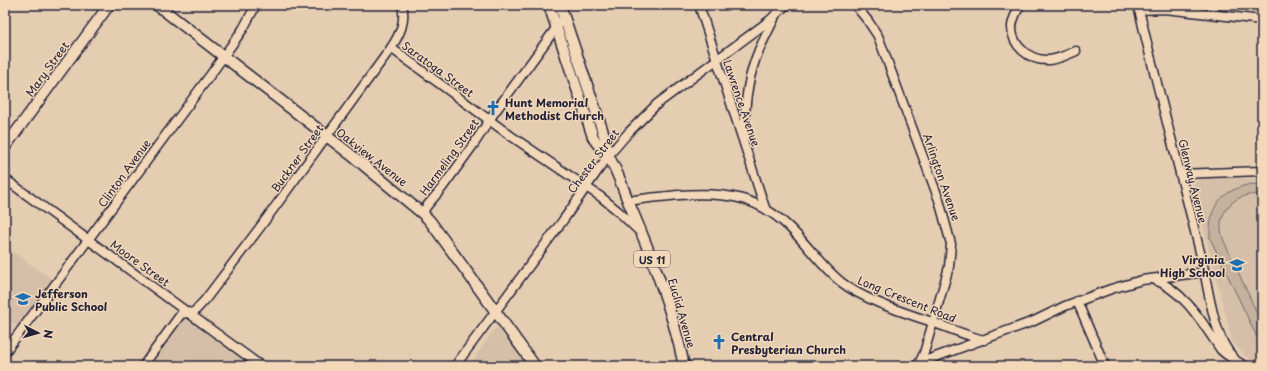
<svg xmlns="http://www.w3.org/2000/svg" width="1267" height="371" viewBox="0 0 1267 371" font-family="'Playpen Sans',sans-serif">
	<style>
		.built { fill: #d5bfa8 }
		.green { fill: #c5b19e; stroke: #746a6c }
		.lines { fill: none; stroke-linecap: round; stroke-linejoin: round }
		.minor-casing { stroke: #22223b; stroke-width: 11 }
		.major-casing { stroke: #22223b; stroke-width: 13 }
		.minor { stroke: #f2d8b9; stroke-width: 8 }
		.major { stroke: #f2d8b9; stroke-width: 10 }
		.labels { text-anchor: middle; dominant-baseline: central; stroke-width: 3; stroke-linejoin: round; paint-order: stroke }
		.shield { fill: #f2d8b9; stroke: #605961; stroke-width: 1 }
		.shield-label { font-size: 10px; font-weight: bold; fill: #22223b }
		.street-label { font-size: 11px; fill: #22223b; stroke: #f2d8b9 }
		.poi-label { font-size: 11px; font-weight: bold; fill: #22223b; stroke: #f2d8b9; text-anchor: start }
	</style>
	<rect width="100%" height="100%" fill="#e5cdb2"/>
	<filter id="ink" filterUnits="userSpaceOnUse"><feTurbulence type="fractalNoise" baseFrequency=".025" numOctaves="2"/><feDisplacementMap in="SourceGraphic" scale="8" xChannelSelector="R" yChannelSelector="G"/><feConvolveMatrix kernelMatrix="1 2 1 2 8 2 1 2 1" color-interpolation-filters="sRGB"/></filter>
	<g filter="url(#ink)">
		<g class="built">
			<polygon points="1202,178 1262,178 1262,366 1245,356 1232,341 1194,190 1194,183"/>
			<polygon points="5,246 54,281 19,328 5,317"/>
			<polygon points="184,318 251,366 150,366"/>
			<polygon points="495,328 503,330 525,366 469,366"/>
		</g>
		<path class="green" d="M1251,184L1262,185V195C1245,192 1227,201 1222,218C1220,225 1221,232 1223,239L1262,324V348L1210,238C1209,206 1220,191 1251,184Z"/>
		<g class="lines">
			<g class="minor-casing">
				<g id="minor">
					<polyline points="699,5 765,208"/>
					<polyline points="855,5 868,21 878,36 939,200 951,244 949,267 924,353 918,366"/>
					<path d="M1020,5C1017,11 1013,18 1012,26C1011,46 1030,61 1049,60C1059,59 1067,55 1076,51"/>
					<path d="M1138,5C1157,88 1180,170 1200,252C1208,282 1212,337 1234,358"/>
					<polyline points="1139,10 1165,9 1262,20"/>
					<polyline points="391,48 511,136 601,197 618,211 639,231"/>
					<path d="M745,136C744,108 748,76 759,50C764,39 769,29 774,19"/>
					<polyline points="1180,174 1262,171"/>
					<polyline points="5,179 261,366"/>
					<path d="M628,201C645,198 662,197 679,195C723,192 756,195 789,227C807,244 821,266 841,282C865,301 906,313 935,323C951,329 968,336 984,340"/>
					<polyline points="423,214 426,207 442,188 474,144 492,116 564,17"/>
					<path d="M1153,279C1185,291 1203,324 1221,350C1228,357 1237,361 1245,366"/>
					<polyline points="1077,301 1105,366"/>
					<polyline points="5,352 211,74 243,29 256,5"/>
					<polyline points="917,365 930,359 1034,321 1065,306 1111,289 1142,280 1205,272"/>
					<path d="M143,366L181,314L194,312L205,300L261,226L391,48C400,34 406,22 402,5"/>
					<polyline points="455,366 564,219 608,156 629,132 657,104 769,21 786,5"/>
				</g>
			</g>
			<g class="major-casing">
				<g id="major">
					<polyline points="157,5 350,154 423,214 430,221 535,366"/>
					<path d="M549,5L593,137C597,145 603,149 608,156C617,169 622,186 628,201C651,254 672,308 684,366"/>
					<polyline points="560,5 605,138 608,156"/>
					<polyline points="5,147 109,5"/>
				</g>
			</g>
			<use href="#minor" class="minor"/>
			<use href="#major" class="major"/>
		</g>
	</g>
	<defs>
		<g id="church-bare" transform="scale(1.2)"><path d="M-1.2-6h2.4v3.5h3.3v2.4h-3.3V6h-2.4V-.1h-3.3v-2.4h3.3Z" fill="#1f6fb2" stroke="#f2d8b9" stroke-width="2.5" paint-order="stroke"/></g>
		<g id="school-bare" transform="scale(1.2)"><path d="M0-5L7-2L0 1L-7-2ZM-4 1L0 2.5L4 1V4Q0 6-4 4Z" fill="#1f6fb2" stroke="#f2d8b9" stroke-width="2.5" paint-order="stroke"/></g>
	</defs>
	<g fill-rule="evenodd">
		<use href="#church-bare" x="493" y="108"/>
		<use href="#school-bare" x="1237" y="265"/>
		<use href="#school-bare" x="23" y="299"/>
		<use href="#church-bare" x="719" y="342"/>
	</g>
	<g class="labels">
		<rect class="shield" x="634" y="251" width="36" height="16" rx="3"/>
		<g class="shield-label">
			<text x="652" y="259">US 11</text>
		</g>
		<g class="street-label">
			<text transform="translate(47 69) rotate(-54)">Mary Street</text>
			<text transform="translate(438 69) rotate(36)">Saratoga Street</text>
			<text transform="translate(742 103) rotate(71)">Lawrence Avenue</text>
			<text transform="translate(372 157) rotate(38)">Oakview Avenue</text>
			<text transform="translate(449 157) rotate(-54)">Harmeling Street</text>
			<text transform="translate(297 158) rotate(-54)">Buckner Street</text>
			<text transform="translate(593 161) rotate(-53)">Chester Street</text>
			<text transform="translate(124 173) rotate(-54)">Clinton Avenue</text>
			<text transform="translate(942 177) rotate(71)">Arlington Avenue</text>
			<text transform="translate(1193 181) rotate(76)">Glenway Avenue</text>
			<text transform="translate(140 263) rotate(36)">Moore Street</text>
			<text transform="translate(907 299) rotate(22)">Long Crescent Road</text>
			<text transform="translate(682 313) rotate(74)">Euclid Avenue</text>
		</g>
		<g class="poi-label">
			<text x="505" y="102">Hunt Memorial<tspan x="505" dy="13">Methodist Church</tspan></text>
			<text x="1225" y="259" text-anchor="end">Virginia<tspan x="1225" dy="13">High School</tspan></text>
			<text x="35" y="293">Jefferson<tspan x="35" dy="13">Public School</tspan></text>
			<text x="731" y="336">Central<tspan x="731" dy="13">Presbyterian Church</tspan></text>
		</g>
	</g>
	<rect width="1267" height="371" fill="none" stroke="#f2d8b9" stroke-width="20"/>
	<rect x="10" y="10" width="1247" height="351" fill="none" stroke="#22223b" stroke-width="1.5" filter="url(#ink)"/>
	<g transform="translate(38 333) rotate(96)" stroke="#f2d8b9" stroke-width="3" paint-order="stroke">
	<path d="M0-3L7 15L0 10L-7 15Z" fill="#22223b"/>
	<text y="-6" font-size="11" font-weight="bold" text-anchor="middle" fill="#22223b">N</text>
	</g>
</svg>
